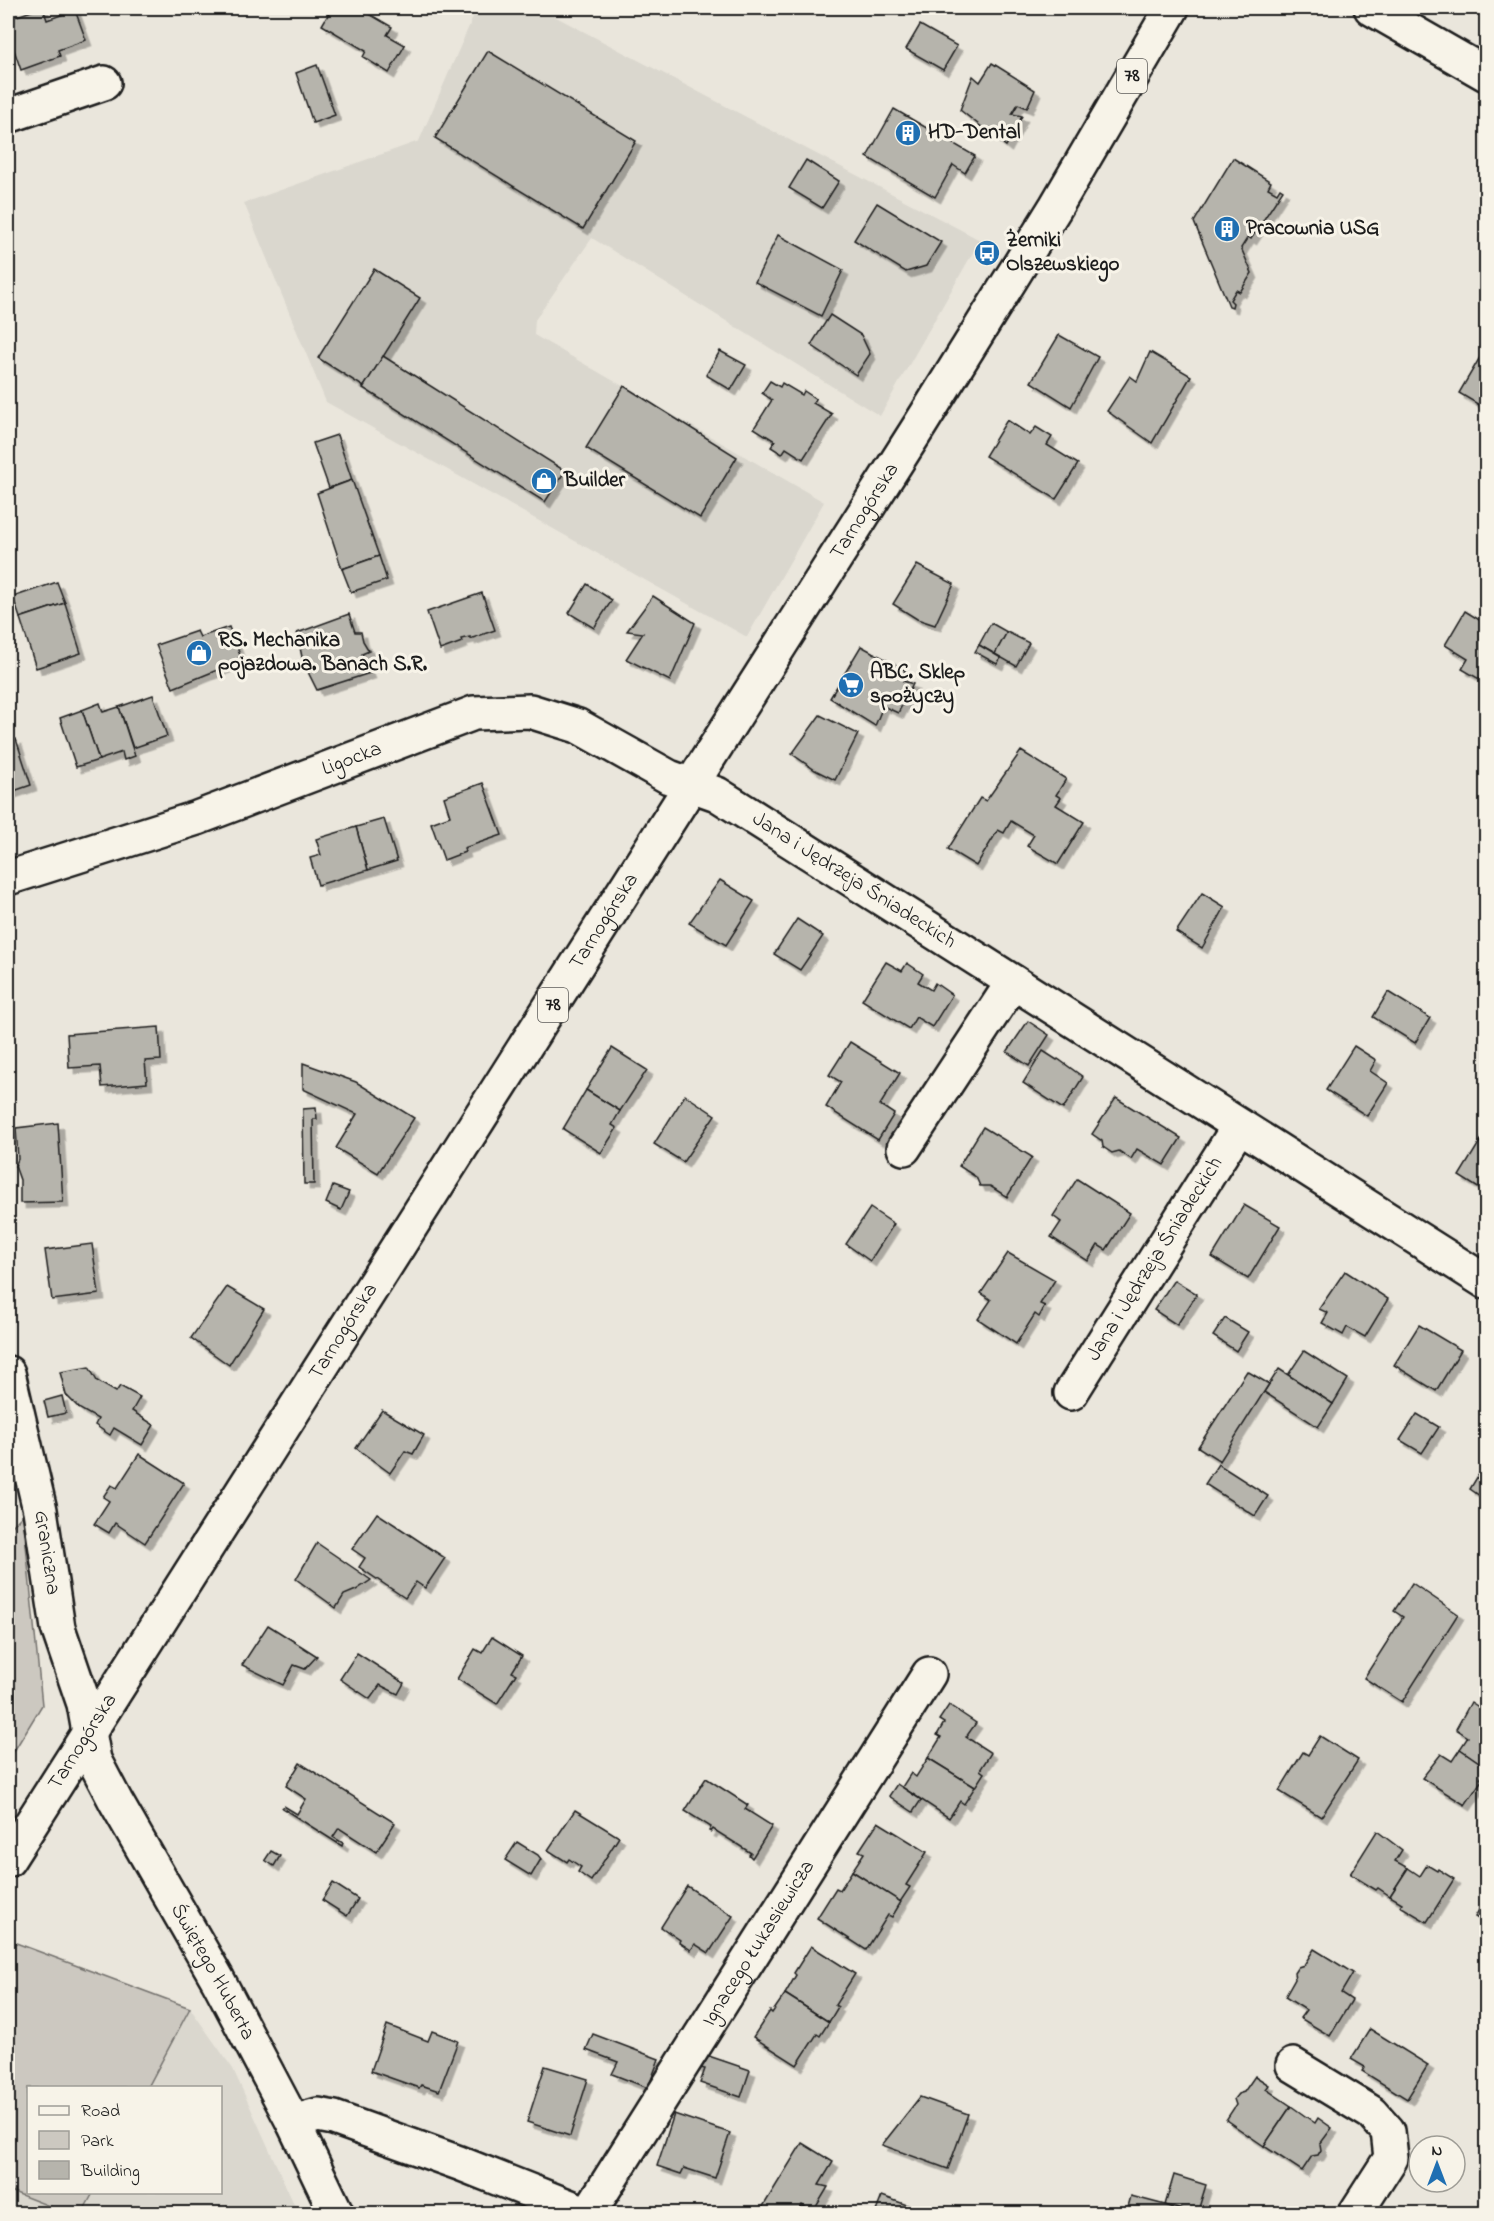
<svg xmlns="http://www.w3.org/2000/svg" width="1494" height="2221" viewBox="0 0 1494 2221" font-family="'Indie Flower',sans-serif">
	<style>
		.built { fill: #dad7ce }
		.green { fill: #ccc8c0; stroke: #74726e; stroke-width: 1.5 }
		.building { fill: #b6b4ac; stroke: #1c1c1c; stroke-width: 1.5; filter: url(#shadow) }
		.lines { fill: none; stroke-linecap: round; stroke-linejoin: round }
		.street-casing { stroke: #1c1c1c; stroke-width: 38 }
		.primary-casing { stroke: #1c1c1c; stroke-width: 38 }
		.street { stroke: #f7f3e8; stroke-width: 33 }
		.primary { stroke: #f7f3e8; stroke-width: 33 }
		.labels { text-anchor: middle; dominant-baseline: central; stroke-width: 6; stroke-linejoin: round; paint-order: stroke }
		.shield { fill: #f7f3e8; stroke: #5e5c59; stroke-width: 1.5 }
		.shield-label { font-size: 20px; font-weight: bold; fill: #1c1c1c }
		.poi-label { font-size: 21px; font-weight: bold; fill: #1c1c1c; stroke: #f7f3e8; text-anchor: start }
		.street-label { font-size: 21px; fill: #1c1c1c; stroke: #f7f3e8 }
	</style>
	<defs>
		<filter id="shadow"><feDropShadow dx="5.5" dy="5.5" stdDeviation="0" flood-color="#0004"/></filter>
	</defs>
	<rect width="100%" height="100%" fill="#eae6dc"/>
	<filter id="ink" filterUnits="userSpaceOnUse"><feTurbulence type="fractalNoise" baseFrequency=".0167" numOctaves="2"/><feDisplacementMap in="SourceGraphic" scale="12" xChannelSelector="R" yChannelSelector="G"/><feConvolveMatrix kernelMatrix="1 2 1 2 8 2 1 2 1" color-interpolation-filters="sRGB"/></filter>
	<g filter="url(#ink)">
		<g class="built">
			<polygon points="477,8 539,8 980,240 880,416 592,238 535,320 534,335 824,502 747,637 326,402 244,203 419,141"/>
			<polygon points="190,2008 233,2069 298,2213 82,2214 93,2193 220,2192 220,2088 148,2087"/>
			<polygon points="8,2190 67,2213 8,2213"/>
		</g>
		<g class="green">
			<polygon points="23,1515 42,1705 8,1761 8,1530"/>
			<polygon points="8,1940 190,2008 148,2087 28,2088 28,2192 93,2193 82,2213 67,2213 8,2190"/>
		</g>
		<g class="building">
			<polygon points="40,8 43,8 47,20 75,10 86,40 58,50 60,56 21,70 14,50 8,48 8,32 14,17"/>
			<polygon points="332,8 359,8 392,27 387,35 405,45 389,73 363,57 366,51 322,25"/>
			<polygon points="920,25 957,46 943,70 906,49"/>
			<polygon points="488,51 636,141 583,229 435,138"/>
			<polygon points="992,63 1035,90 1027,108 1018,104 1012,114 1022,116 1006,146 960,110 973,76 980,82"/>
			<polygon points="317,65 335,115 313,123 296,73"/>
			<polygon points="894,109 975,156 965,173 953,165 935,197 867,157"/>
			<polygon points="1233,158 1271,182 1268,188 1277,193 1280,188 1283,190 1251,239 1248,237 1241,248 1252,273 1240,292 1236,290 1230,300 1233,303 1232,307 1229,306 1194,222"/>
			<polygon points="806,160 839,181 822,208 789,188"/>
			<polygon points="877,203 941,242 926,266 906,272 854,240"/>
			<polygon points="778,235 843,270 821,316 755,282"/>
			<polygon points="374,269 420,298 364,387 318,358"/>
			<polygon points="830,315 861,335 870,354 856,375 811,345"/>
			<polygon points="1059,335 1098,357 1071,407 1031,382"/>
			<polygon points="1486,347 1486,409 1459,393"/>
			<polygon points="720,351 746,365 731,390 706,375"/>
			<polygon points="1150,352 1191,376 1152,443 1107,411 1130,376 1137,381"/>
			<polygon points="383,356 565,471 545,502 363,388"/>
			<polygon points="770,381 780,387 782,383 802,395 804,391 816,399 813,403 832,414 803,459 786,448 782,454 771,447 775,441 754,428 772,400 762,393"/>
			<polygon points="624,386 737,457 700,518 586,448"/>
			<polygon points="1007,420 1030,435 1036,427 1052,437 1047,445 1078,464 1056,499 985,456"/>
			<polygon points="337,435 352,480 329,488 313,443"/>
			<polygon points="352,480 379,556 342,569 317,493"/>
			<polygon points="379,556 387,580 351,592 342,569"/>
			<polygon points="917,565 954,584 935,625 917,619 893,604"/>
			<polygon points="57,582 65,603 20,618 13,597"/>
			<polygon points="587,584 612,600 594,628 569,613"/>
			<polygon points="482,593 495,630 470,639 470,637 461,639 462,642 440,650 427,612"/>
			<polygon points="653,596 695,623 670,681 626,659 643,633 627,631"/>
			<polygon points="65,603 81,653 36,668 20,618"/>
			<polygon points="1465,611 1486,624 1486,683 1462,669 1468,659 1445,645"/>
			<polygon points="349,614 355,632 361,632 363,641 369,651 362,654 370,673 317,690 303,662 297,633"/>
			<polygon points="991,623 1007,632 995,654 979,645"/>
			<polygon points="229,627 242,660 173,688 156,645 197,631 200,637"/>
			<polygon points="1007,632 1029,643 1016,666 995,654"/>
			<polygon points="979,645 1001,658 997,664 975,652"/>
			<polygon points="861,646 905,670 903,681 913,684 898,713 883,706 875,726 830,698"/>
			<polygon points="153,695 167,736 133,748 119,707"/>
			<polygon points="100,703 103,712 119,707 135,756 124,760 122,752 99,760 82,710"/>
			<polygon points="82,710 99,760 76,767 60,718"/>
			<polygon points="820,715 858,734 835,780 815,770 792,754"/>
			<polygon points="16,739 31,785 8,793 8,742"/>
			<polygon points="1021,751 1066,779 1056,795 1061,798 1056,805 1084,822 1058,864 1027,846 1034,835 1011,821 1004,833 998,830 976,866 948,849 980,798 986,801"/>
			<polygon points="483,783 502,835 464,848 465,852 444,860 431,823 450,816 444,797"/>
			<polygon points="384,819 397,861 368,870 356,827"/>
			<polygon points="356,827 368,870 318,885 310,858 321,855 316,839"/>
			<polygon points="720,880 754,901 726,945 689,923"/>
			<polygon points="1202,893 1225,907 1202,948 1176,932"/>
			<polygon points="797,919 823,936 800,970 774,954"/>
			<polygon points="886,962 902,971 907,963 923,974 918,982 931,990 935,983 952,995 932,1027 916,1017 909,1029 862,1000"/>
			<polygon points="1388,992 1430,1018 1415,1043 1373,1017"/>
			<polygon points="1028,1021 1049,1035 1029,1066 1007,1052"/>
			<polygon points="159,1027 161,1060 145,1061 147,1083 102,1087 100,1066 69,1068 67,1034"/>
			<polygon points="850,1042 900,1073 880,1105 894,1114 878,1140 826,1107 841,1082 829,1075"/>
			<polygon points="1354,1046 1376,1060 1370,1071 1388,1083 1367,1116 1326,1090"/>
			<polygon points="612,1048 647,1070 620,1111 586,1090"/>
			<polygon points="1043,1051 1057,1060 1058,1059 1083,1077 1063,1109 1023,1083"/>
			<polygon points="303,1063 356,1082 414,1118 378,1173 336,1148 357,1114 303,1089"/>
			<polygon points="586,1090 620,1111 612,1125 617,1128 601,1153 563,1129"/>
			<polygon points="685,1095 715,1115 683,1162 654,1144"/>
			<polygon points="1116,1098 1181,1138 1164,1165 1137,1149 1131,1159 1119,1151 1112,1153 1103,1147 1102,1141 1092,1134"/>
			<polygon points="316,1108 317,1119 313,1119 314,1184 304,1184 303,1109"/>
			<polygon points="58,1123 63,1202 20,1203 20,1180 15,1166 18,1159 16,1128"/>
			<polygon points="983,1127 1032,1157 1007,1197 990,1186 980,1186 976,1177 959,1166"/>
			<polygon points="1484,1135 1486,1137 1486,1191 1480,1189 1459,1176"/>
			<polygon points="1077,1179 1130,1213 1106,1250 1098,1245 1088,1261 1051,1237 1061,1222 1053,1216"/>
			<polygon points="333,1186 349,1192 341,1210 326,1203"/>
			<polygon points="1244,1205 1280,1226 1248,1279 1212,1257"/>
			<polygon points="870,1208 894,1224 870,1261 846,1244"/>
			<polygon points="92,1244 99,1294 52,1300 45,1250"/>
			<polygon points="1008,1253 1055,1280 1040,1304 1045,1306 1039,1317 1035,1314 1016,1344 978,1319 991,1300 981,1293"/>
			<polygon points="1345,1271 1388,1299 1365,1337 1347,1327 1343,1335 1322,1323 1328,1313 1319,1309"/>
			<polygon points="1174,1280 1197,1294 1177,1325 1154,1310"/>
			<polygon points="227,1287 264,1309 229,1365 191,1338"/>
			<polygon points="1225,1318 1248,1332 1236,1351 1213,1336"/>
			<polygon points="1419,1325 1461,1350 1436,1391 1394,1365"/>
			<polygon points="1304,1351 1348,1379 1333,1404 1288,1375"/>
			<polygon points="89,1367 97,1381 116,1392 120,1386 140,1397 132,1411 154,1425 142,1445 114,1428 110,1435 95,1425 98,1419 80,1409 66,1395 60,1372"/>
			<polygon points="1279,1369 1333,1404 1318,1427 1264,1392"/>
			<polygon points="1247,1371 1269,1384 1220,1461 1198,1447"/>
			<polygon points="62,1396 66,1413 48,1417 44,1401"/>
			<polygon points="382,1410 424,1435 413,1454 405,1451 390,1473 356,1448"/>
			<polygon points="1417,1414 1439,1427 1422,1453 1400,1440"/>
			<polygon points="139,1454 184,1483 145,1543 115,1523 109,1533 94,1524 109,1501 103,1497 111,1485 117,1488"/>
			<polygon points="1218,1464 1268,1496 1255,1516 1205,1484"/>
			<polygon points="1485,1464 1486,1465 1486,1500 1470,1489"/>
			<polygon points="377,1513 445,1558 425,1588 416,1582 405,1598 359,1567 365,1558 352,1549"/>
			<polygon points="317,1543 371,1580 356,1590 344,1595 336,1608 296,1579"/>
			<polygon points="1412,1583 1458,1614 1402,1702 1364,1678 1403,1617 1394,1611"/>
			<polygon points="268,1625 317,1656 305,1669 294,1665 283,1685 242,1665"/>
			<polygon points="492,1637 522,1656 512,1672 516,1674 497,1704 457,1679 475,1649 482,1653"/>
			<polygon points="357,1653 404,1683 398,1694 380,1685 370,1699 340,1679"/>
			<polygon points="1471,1702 1486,1712 1486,1767 1460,1749 1468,1737 1456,1729"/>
			<polygon points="949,1705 976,1723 966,1737 991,1753 980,1770 984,1773 975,1787 928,1758 941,1737 937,1735 944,1723 939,1720"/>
			<polygon points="1320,1736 1358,1760 1321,1817 1279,1791 1303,1752 1308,1755"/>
			<polygon points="1460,1749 1486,1767 1480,1778 1482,1780 1465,1805 1422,1778 1441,1754 1452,1761"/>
			<polygon points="928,1758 975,1787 964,1804 960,1801 949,1818 902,1787 911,1773 916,1777"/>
			<polygon points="300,1763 395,1823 376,1852 339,1828 333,1837 343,1843 342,1846 282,1808 284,1806 297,1814 306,1799 286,1786"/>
			<polygon points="706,1778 748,1805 745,1809 772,1826 752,1858 749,1855 751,1853 713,1829 711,1832 709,1831 711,1827 685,1811"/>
			<polygon points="897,1784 921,1800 913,1812 889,1796"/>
			<polygon points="575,1810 619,1837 591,1881 578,1872 581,1867 569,1859 567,1862 548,1850"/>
			<polygon points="878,1822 927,1852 906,1885 910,1887 900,1902 852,1871 864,1853 859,1851"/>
			<polygon points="1377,1831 1402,1850 1395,1861 1408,1868 1390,1896 1378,1888 1376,1890 1350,1874"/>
			<polygon points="517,1842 538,1855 541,1859 531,1876 505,1860"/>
			<polygon points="271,1851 280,1856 274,1866 265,1860"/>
			<polygon points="1427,1865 1437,1871 1438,1869 1454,1879 1427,1922 1400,1906 1402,1903 1390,1896 1408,1868 1420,1876"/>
			<polygon points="852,1871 901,1902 892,1917 888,1915 866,1950 817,1918 836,1888 840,1890"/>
			<polygon points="333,1883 358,1899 347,1916 322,1900"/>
			<polygon points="687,1886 733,1916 709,1953 695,1944 691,1950 679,1942 680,1940 661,1927"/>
			<polygon points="1484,1901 1486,1903 1486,1924 1475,1917"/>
			<polygon points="811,1946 855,1974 835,2005 838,2007 829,2022 785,1994 796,1975 794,1973"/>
			<polygon points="1314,1949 1353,1973 1341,1993 1352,2000 1330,2036 1300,2018 1306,2010 1285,1997 1295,1979 1294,1973 1298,1967 1304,1965"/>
			<polygon points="785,1994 829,2022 820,2036 817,2034 797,2065 753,2037 770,2011 772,2013"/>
			<polygon points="387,2025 428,2041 432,2031 458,2041 439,2091 421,2085 419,2088 371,2071"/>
			<polygon points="1370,2029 1428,2065 1407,2099 1362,2071 1365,2067 1351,2059"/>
			<polygon points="593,2034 659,2059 648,2088 612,2074 618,2062 586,2050"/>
			<polygon points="700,2053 750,2070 741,2097 700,2083 705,2069 696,2067"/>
			<polygon points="545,2066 588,2079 570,2136 527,2122"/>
			<polygon points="1255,2076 1269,2085 1266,2089 1291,2106 1264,2146 1226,2120 1236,2105 1234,2099 1238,2094 1244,2092"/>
			<polygon points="920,2097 968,2114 948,2169 882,2145"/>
			<polygon points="1291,2106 1315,2123 1318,2118 1332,2128 1320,2144 1321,2150 1318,2155 1312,2156 1302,2171 1264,2146"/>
			<polygon points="674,2114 730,2133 715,2178 684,2168 681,2174 657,2166"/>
			<polygon points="802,2143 833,2162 819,2185 828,2187 813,2212 802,2205 797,2214 761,2214 759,2213"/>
			<polygon points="1174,2175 1206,2185 1197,2214 1165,2205"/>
			<polygon points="882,2196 932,2214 875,2214"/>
			<polygon points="1131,2196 1165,2205 1192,2214 1126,2214"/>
		</g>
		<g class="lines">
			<g class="street-casing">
				<g id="street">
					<polyline points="1371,8 1486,74"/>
					<polyline points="8,116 104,83"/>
					<path id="s1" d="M8,878L197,818L474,713L530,711L578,726L669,777L717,794L1486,1282"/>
					<polyline points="904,1148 1013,982"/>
					<path id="s2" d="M8,1373L40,1510L58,1628L84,1704L94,1760L116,1802L218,1980L293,2122L337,2214"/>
					<path id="s3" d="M1071,1393L1239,1126"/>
					<polyline points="1293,2065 1372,2113 1388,2131 1391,2158 1355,2214"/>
					<polyline points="293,2122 318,2115 334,2118 459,2163 588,2214"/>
					<path id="s4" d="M588,2214L929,1674"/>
				</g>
			</g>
			<g class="primary-casing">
				<g id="primary">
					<path id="s5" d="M8,1860L920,425L1055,208L1172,8"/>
				</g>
			</g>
			<use href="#street" class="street"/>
			<use href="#primary" class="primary"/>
		</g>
	</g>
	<defs>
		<g id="building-disc" transform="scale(1.35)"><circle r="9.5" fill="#1f6fb2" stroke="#f7f3e8"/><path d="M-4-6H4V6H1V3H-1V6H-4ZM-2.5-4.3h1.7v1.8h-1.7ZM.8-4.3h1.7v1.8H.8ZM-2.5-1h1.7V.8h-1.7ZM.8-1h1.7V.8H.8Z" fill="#fff"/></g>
		<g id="bus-disc" transform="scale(1.35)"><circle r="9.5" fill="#1f6fb2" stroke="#f7f3e8"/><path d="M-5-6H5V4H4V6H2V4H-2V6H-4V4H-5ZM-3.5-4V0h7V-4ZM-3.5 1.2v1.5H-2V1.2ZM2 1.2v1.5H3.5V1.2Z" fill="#fff"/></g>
		<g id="shop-disc" transform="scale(1.35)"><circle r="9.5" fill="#1f6fb2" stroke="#f7f3e8"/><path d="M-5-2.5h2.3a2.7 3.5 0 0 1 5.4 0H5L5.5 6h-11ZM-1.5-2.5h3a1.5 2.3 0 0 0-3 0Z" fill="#fff"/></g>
		<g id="supermarket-disc" transform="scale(1.35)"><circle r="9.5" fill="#1f6fb2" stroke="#f7f3e8"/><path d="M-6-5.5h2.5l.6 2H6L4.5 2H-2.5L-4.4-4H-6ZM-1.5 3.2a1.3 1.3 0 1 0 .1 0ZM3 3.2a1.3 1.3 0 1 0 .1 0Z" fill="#fff"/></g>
	</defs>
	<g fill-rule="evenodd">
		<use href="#building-disc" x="908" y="133"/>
		<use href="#building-disc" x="1227" y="229"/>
		<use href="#bus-disc" x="987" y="253"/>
		<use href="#shop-disc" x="544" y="481"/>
		<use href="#shop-disc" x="199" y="653"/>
		<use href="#supermarket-disc" x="851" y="685"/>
	</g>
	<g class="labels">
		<g class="shield">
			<rect x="1117" y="59" width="30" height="34" rx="4.5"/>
			<rect x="538" y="988" width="30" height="34" rx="4.5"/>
		</g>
		<g class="shield-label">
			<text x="1132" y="76">78</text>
			<text x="553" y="1005">78</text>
		</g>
		<g class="poi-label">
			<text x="928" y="133">HD-Dental</text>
			<text x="1246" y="229">Pracownia USG</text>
			<text x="1006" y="241">Żerniki<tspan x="1006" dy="24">Olszewskiego</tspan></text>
			<text x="564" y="481">Builder</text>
			<text x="218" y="641">RS. Mechanika<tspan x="218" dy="24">pojazdowa. Banach S.R.</tspan></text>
			<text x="870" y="673">ABC. Sklep<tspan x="870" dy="24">spożyczy</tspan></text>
		</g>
		<g class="street-label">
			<text stroke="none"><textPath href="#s5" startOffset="1598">Tarnogórska</textPath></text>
			<text stroke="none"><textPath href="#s1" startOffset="364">Ligocka</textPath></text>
			<text stroke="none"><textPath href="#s1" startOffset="918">Jana i Jędrzeja Śniadeckich</textPath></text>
			<text stroke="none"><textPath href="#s5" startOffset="1112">Tarnogórska</textPath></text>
			<text stroke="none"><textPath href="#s3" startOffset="158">Jana i Jędrzeja Śniadeckich</textPath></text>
			<text stroke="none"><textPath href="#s5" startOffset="626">Tarnogórska</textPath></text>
			<text stroke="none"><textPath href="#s2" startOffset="184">Graniczna</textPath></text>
			<text stroke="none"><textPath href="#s5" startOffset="140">Tarnogórska</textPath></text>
			<text stroke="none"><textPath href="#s4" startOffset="320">Ignacego Łukasiewicza</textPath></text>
			<text stroke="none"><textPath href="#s2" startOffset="640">Świętego Huberta</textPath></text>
		</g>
	</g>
	<rect width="1494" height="2221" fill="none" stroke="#f7f3e8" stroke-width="30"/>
	<rect x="15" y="15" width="1464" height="2191" fill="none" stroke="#1c1c1c" stroke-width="2" filter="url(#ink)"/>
	<rect x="27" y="2086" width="195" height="108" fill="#f7f3e8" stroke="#9f9d96" stroke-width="1.5"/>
	<rect x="39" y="2106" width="30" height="9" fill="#f7f3e8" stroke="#9f9d96" stroke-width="1.5"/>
	<text x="81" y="2116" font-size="18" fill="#1c1c1c">Road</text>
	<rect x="39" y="2131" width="30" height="18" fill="#ccc8c0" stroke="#9f9d96" stroke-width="1.5"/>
	<text x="81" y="2146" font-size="18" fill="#1c1c1c">Park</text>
	<rect x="39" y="2161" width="30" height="18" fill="#b6b4ac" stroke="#9f9d96" stroke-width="1.5"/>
	<text x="81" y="2176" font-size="18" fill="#1c1c1c">Building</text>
	<g transform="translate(1437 2164)"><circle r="28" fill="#f7f3e8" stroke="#9f9d96" stroke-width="1.5"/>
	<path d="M0-4.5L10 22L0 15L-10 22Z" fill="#1f6fb2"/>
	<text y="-9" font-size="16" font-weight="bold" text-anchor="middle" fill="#1c1c1c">N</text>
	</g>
</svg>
